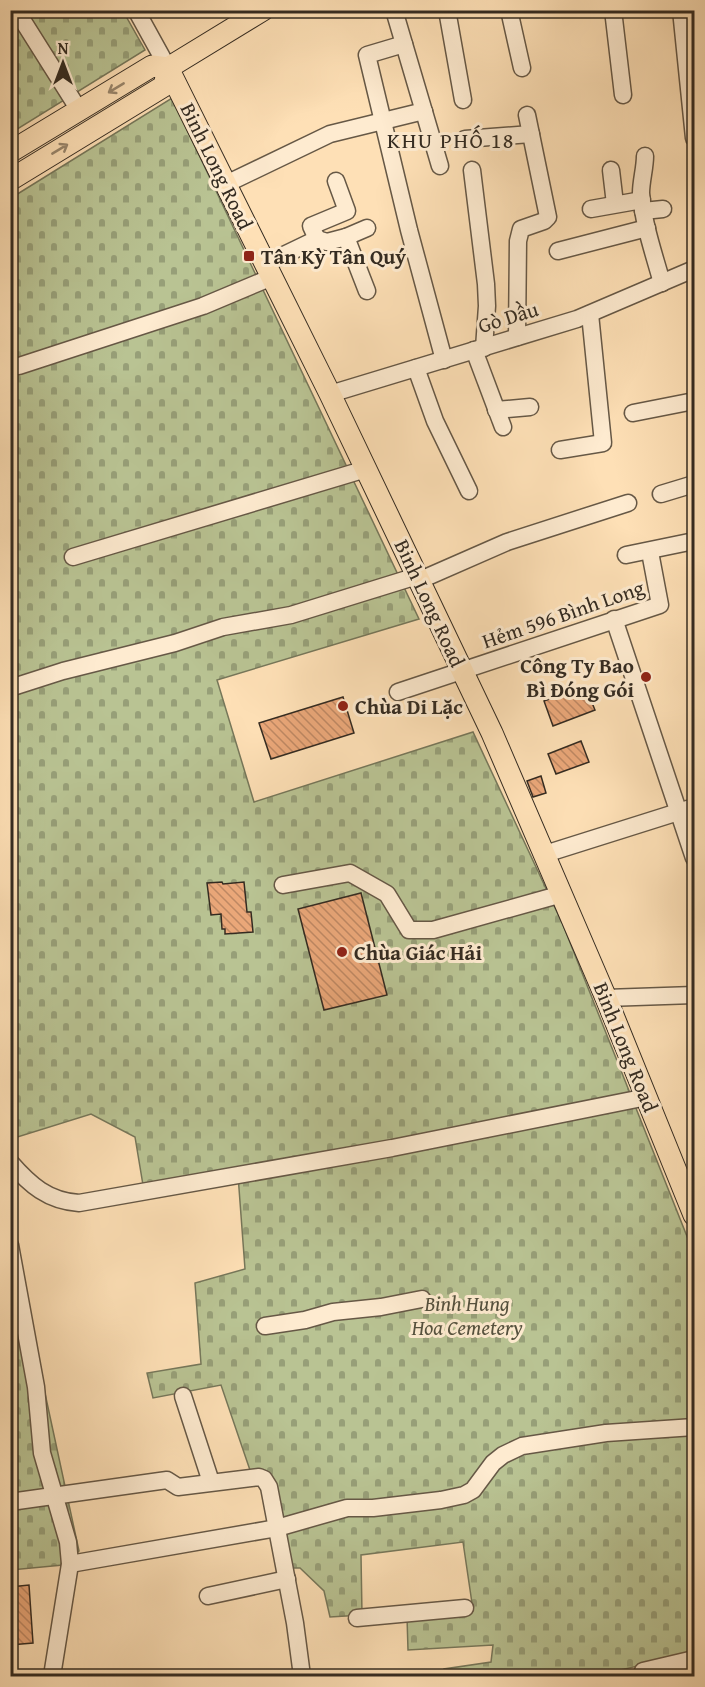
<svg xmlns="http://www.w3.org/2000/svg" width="705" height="1687" viewBox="0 0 705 1687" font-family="'Gentium Book Plus',serif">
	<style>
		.cemetery { fill: url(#cemetery-stones); stroke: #76775a; stroke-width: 1.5 }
		.building { fill: url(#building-back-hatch); stroke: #342b21; stroke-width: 1.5 }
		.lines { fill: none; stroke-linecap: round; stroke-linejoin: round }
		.minor-casing { stroke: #665846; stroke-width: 19 }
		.major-casing { stroke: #342b21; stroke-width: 23 }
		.minor { stroke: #feebd0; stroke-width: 16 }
		.major { stroke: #fee0b6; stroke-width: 21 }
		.oneway { stroke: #99866c }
		.poi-dot { fill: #8f2418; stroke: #feebd0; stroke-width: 2 }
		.labels { text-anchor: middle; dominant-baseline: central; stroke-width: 6; stroke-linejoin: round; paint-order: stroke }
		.street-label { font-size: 21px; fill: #342b21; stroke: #feebd0 }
		.poi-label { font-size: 21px; font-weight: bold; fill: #342b21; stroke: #feebd0; text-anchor: start }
		.park-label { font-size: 21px; font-style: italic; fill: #55513e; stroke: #feebd0 }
		.neighbourhood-label { font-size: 22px; letter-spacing: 1.5px; fill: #342b21; stroke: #feebd0 }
	</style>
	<defs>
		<pattern id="cemetery-stones" width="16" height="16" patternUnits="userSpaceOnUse" patternTransform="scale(1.5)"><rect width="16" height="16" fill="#b9c393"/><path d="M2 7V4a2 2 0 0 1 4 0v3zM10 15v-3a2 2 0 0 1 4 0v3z" fill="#979f78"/></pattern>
		<pattern id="building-back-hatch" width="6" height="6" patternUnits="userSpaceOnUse" patternTransform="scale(1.5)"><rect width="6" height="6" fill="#eaa779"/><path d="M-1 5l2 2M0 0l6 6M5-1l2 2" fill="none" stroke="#be8863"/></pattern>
	</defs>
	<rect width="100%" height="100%" fill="#fee0b6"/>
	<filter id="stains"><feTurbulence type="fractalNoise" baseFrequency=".00333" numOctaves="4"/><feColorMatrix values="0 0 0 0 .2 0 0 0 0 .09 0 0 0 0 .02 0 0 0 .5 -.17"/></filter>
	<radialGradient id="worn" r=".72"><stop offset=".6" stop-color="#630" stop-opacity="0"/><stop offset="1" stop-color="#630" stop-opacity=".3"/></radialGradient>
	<g class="cemetery">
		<polygon points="11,11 123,11 145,50 11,133"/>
		<polygon points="172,98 419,619 217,680 254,802 473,732 563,925 694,1254 694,1653 603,1674 603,1676 445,1676 444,1669 491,1662 493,1645 408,1650 407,1617 473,1610 463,1542 361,1555 362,1615 330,1617 324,1591 300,1568 287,1568 266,1484 252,1476 221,1385 153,1398 147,1373 201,1364 195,1283 245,1269 238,1175 143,1185 135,1137 91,1114 11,1139 11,198"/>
		<polygon points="10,1231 79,1551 63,1565 11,1570"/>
	</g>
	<g class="building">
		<polygon points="585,686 595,710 553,726 544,701"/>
		<polygon points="343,697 354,733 271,759 259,723"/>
		<polygon points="581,741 589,762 556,774 548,754"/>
		<polygon points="541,776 546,793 533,797 527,781"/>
		<polygon points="222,882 223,884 244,882 247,912 251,912 253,932 225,934 225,929 222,929 221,914 211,915 207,883"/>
		<polygon points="361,893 387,995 324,1010 298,909"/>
		<polygon points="29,1585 33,1643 10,1645 10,1587"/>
	</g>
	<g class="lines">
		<g class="minor-casing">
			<g id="minor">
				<polyline points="16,10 79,110"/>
				<polyline points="136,10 168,68"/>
				<polyline points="394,10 440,166"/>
				<polyline points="447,10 463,100"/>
				<polyline points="509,10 522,68"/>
				<polyline points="613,10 623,95"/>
				<polyline points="681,10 694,138"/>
				<polyline points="404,44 367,55 409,230 444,360"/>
				<polyline points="465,139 531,134"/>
				<path d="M645,156C645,168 641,181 641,193C643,223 654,254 662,283"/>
				<polyline points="472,170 486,284 487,306 484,348"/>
				<polyline points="611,170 615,204"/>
				<polyline points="226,184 330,134 424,111"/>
				<polyline points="591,209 642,200"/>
				<polyline points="643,211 663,209"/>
				<polyline points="346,237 367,228"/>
				<polyline points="317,239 311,226 347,211 336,181"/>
				<polyline points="558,251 647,228"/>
				<polyline points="265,264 317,239 327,242 346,237 367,291"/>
				<polyline points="517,337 518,241 521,229 544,221 548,217 527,115"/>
				<polyline points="474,350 503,427"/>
				<polyline points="19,366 203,306 272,277"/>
				<polyline points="416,368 435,421 469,491"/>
				<polyline points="330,394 577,319 694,269"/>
				<polyline points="496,410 530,407"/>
				<polyline points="633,413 694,401"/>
				<polyline points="560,450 603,443 590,314"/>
				<polyline points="661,494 694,484"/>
				<polyline points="626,555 694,541"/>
				<polyline points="73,557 366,469"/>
				<polyline points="418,581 507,542 628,503"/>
				<polyline points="614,619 694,858"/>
				<polyline points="10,688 63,671 175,643 223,627 291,615 417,576"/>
				<polyline points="398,692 660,605 650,552"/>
				<polyline points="545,854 694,807"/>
				<polyline points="283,885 350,873 387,894 409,930 433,930 562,894"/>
				<polyline points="606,998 694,995"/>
				<path d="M10,1162C30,1185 48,1201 79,1203L392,1148L647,1097"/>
				<polyline points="10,1245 36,1387 42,1453 68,1542 70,1564 52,1676"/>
				<polyline points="265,1326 305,1320 333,1312 381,1307 422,1299"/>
				<polyline points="183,1396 211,1482"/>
				<polyline points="10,1502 167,1480 178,1487 259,1477 264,1479 269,1487 295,1623 302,1676"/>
				<polyline points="70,1564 277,1528 347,1508 373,1508 441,1500 464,1495 473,1490 493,1463 503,1455 522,1446 606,1433 694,1427"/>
				<polyline points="208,1596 287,1579"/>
				<polyline points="357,1618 465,1608"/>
				<polyline points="643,1671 694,1659"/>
			</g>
		</g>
		<g class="major-casing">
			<g id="major">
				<polyline points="168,68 330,394 492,733 606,998 694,1215"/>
				<polyline points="10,152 152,66 168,68 263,10"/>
				<polyline points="10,180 164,86 168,68"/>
			</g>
		</g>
		<use href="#minor" class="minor"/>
		<use href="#major" class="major"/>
	</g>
	<defs><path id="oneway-shaft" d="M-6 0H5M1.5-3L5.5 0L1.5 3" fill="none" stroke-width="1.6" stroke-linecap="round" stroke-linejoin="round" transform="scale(1.5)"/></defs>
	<g class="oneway">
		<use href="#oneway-shaft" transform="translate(116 88) rotate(149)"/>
		<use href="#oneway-shaft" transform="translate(60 149) rotate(-31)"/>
	</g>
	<g class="poi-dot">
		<rect x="243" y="250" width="12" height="12" rx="3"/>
		<circle cx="646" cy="677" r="6"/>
		<circle cx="343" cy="706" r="6"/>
		<circle cx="342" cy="952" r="6"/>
	</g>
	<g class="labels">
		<g class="street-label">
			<text transform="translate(217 166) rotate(64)">Binh Long Road</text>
			<text transform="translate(508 317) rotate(-17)">Gò Dầu</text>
			<text transform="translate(430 603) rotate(65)">Binh Long Road</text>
			<text transform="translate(563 614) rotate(-19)">Hẻm 596 Bình Long</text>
			<text transform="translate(626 1047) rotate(68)">Binh Long Road</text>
		</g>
		<g class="poi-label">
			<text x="261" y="256">Tân Kỳ Tân Quý</text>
			<text x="634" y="665" text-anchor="end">Công Ty Bao<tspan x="634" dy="24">Bì Đóng Gói</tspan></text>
			<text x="355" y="706">Chùa Di Lặc</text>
			<text x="354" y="952">Chùa Giác Hải</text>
		</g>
		<g class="park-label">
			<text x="467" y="1303">Binh Hung<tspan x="467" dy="24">Hoa Cemetery</tspan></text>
		</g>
		<g class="neighbourhood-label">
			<text x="451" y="140">KHU PHỐ 18</text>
		</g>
	</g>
	<rect width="705" height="1687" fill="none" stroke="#fee0b6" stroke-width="36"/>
	<rect x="12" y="12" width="681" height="1663" fill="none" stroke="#342b21" stroke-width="3"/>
	<rect x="18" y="18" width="669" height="1651" fill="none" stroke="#342b21" stroke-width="1.5"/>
	<g transform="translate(63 63)" stroke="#feebd0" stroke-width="4.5" paint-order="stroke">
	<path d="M0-4.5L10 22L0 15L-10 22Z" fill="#342b21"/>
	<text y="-9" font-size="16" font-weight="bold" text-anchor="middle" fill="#342b21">N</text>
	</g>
	<rect width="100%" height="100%" filter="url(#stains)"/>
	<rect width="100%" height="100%" fill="url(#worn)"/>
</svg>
